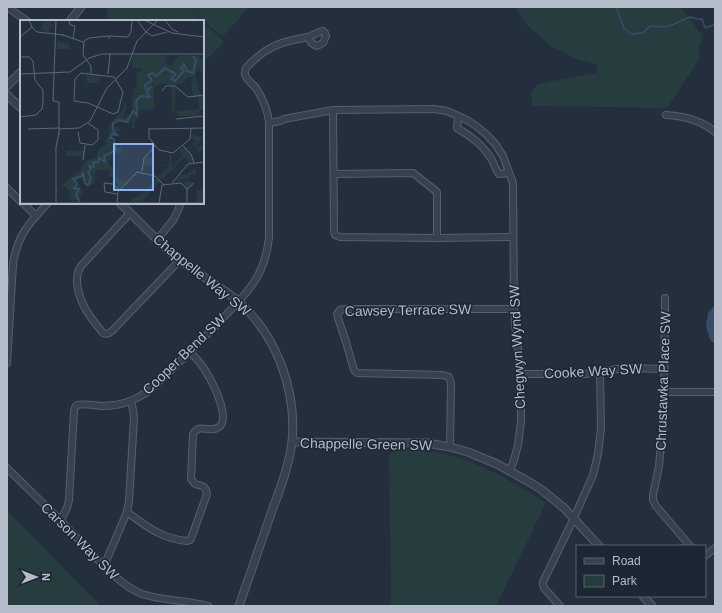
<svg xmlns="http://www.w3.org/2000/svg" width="722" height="613" viewBox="0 0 722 613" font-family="Helvetica,sans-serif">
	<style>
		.green { fill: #263c3f }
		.water { fill: #394c67 }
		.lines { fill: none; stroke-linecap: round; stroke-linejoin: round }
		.stream { stroke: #394c67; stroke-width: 1.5 }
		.minor-casing { stroke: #565f6c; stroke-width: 8 }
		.tertiary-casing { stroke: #565f6c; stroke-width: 9 }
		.minor { stroke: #38414e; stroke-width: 6 }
		.tertiary { stroke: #38414e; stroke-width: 7 }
		.labels { text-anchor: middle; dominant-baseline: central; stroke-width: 3; stroke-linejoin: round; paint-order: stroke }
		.street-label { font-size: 14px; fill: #b4bcc9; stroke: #1d2633 }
		.inset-river { fill: none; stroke: #394c67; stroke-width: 2 }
		.inset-road { fill: none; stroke: #5e6776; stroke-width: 1 }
		.view { fill: #8ab4f8; fill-opacity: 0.15; stroke: #8ab4f8; stroke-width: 2 }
		.inset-edge { fill: none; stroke: #b4bcc9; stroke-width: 2 }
	</style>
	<rect width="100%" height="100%" fill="#242f3e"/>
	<g class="green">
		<polygon points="107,7 249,7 225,34 220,35 192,10 202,21 107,21"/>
		<polygon points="515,7 680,7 703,36 699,48 700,58 667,108 533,106 531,93 537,85 553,81 597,73 597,64 579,60 552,47 527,25"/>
		<polygon points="203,22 224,42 203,63"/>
		<path d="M395,449C408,450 422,450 435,452C475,459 512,481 546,503L496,606H391L389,455Z"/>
		<polygon points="7,511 10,514 101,606 7,606"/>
	</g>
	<polygon class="water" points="715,305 715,344 710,340 706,326 708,313"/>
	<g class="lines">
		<path class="stream" d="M616,7L624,28L631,34L643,33L650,26L665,27L672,25L690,17L697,19H702C706,29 702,30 715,24"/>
		<g class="minor-casing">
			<g id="minor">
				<polyline points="7,7 27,21"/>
				<polyline points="333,110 334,231 335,235 340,237 437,238 513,237"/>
				<path d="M666,115C685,116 701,120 715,132"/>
				<path d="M458,116L457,128C472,137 483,145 492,160C494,165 496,170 499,174L509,173"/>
				<polyline points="269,123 280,121 284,119 333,110 434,109 447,111 467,120 476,126 487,135 496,145 503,156 513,183 514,309 516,334 519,355 521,374 521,422 518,445 514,460 510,471"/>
				<polyline points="334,174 413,173 437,192 437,238"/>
				<polyline points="7,188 21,202"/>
				<polyline points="23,203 36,216"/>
				<path d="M130,213L81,266C77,272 77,277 77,284C80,305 90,317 103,333C107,335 110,333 113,330L180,260"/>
				<polyline points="157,240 174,219 181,203"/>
				<polyline points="665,298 664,413 659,466 653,495 653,500 656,506 690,546"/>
				<path d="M7,363L13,264C17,236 29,223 48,203"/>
				<polyline points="521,374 585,374 624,368 665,369"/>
				<polyline points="665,392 715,392"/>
				<polyline points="450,447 451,383 449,377 443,375 357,373 354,370 346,342 338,318 337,314 340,310 345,309 514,309"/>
				<path d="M7,468C25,486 43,503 61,521C72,533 84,545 95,557C109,571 123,586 142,594C163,601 187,600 208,606"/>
				<path d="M127,512C146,526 162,539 187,541L190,540L192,536L207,494C206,486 202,486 195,484L191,479L193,434C200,422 210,434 219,427C231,418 212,381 206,372C202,364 196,358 190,352"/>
				<path d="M60,521L67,508L69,500L74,411C75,408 75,406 77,405C82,403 97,406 103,406C119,406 134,401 147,392C174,369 198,344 222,319C233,307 246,295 254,282C263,269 267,254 269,238V123C268,110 263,99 256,88C253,84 245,79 245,74C244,68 249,65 253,61C264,50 278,43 293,40C298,39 304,38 308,37C314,35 317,32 323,31L325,33L326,36L323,43L317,46C312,45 310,41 308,37"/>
				<polyline points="705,556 715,548"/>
				<polyline points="104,566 127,512 129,501 134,418 133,410 131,401"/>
				<polyline points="560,606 544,588 543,585 543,582 574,518 593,475 598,454 601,428 600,372"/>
			</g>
		</g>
		<g class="tertiary-casing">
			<g id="tertiary">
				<polyline points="70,21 81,7"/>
				<polyline points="7,86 21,72"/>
				<polyline points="7,95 21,108"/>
				<path d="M120,203C140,222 158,243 180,260C199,275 221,286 239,302C277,336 297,391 292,442C289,466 280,489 272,511C261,543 250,574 239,606"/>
				<polyline points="292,442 427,443 450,447 468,452 497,464 531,483 542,490 564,508 599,546"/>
				<polyline points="643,596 652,606"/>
			</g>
		</g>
		<use href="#minor" class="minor"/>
		<use href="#tertiary" class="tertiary"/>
	</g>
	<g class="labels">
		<g class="street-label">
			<text transform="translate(202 275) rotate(39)">Chappelle Way SW</text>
			<text transform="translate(408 310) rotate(-1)">Cawsey Terrace SW</text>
			<text transform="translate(517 347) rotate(-93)">Chegwyn Wynd SW</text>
			<text transform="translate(184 354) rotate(-44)">Cooper Bend SW</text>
			<text transform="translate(593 371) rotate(-3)">Cooke Way SW</text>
			<text transform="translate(663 381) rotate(-88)">Chrustawka Place SW</text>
			<text transform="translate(366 444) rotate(1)">Chappelle Green SW</text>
			<text transform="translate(80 541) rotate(45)">Carson Way SW</text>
		</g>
	</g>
	<g transform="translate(20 20)">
		<rect width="184" height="184" fill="#242f3e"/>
		<path d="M23,1H31L32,7L26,14L23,9L17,12L23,6ZM37,21L49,24V29H37ZM112,35H147L145,44L152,45L160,35L180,36L184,40V63L181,62L183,55L178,49L175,56L181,76H184V90H180L179,96H159L155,91L152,95V65L142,63L134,68V90L120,89L114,104L115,108H112V74L123,73H112L117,64L116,54L121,51V48H112ZM168,57H173L171,68L174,78L178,77L179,89L158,91L154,89L156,70L153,65L163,63ZM67,54L80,55V63H67ZM104,82L107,89L102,97L107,98V94L111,101L109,105L101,100L93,103V106L103,110L94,111L96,116L93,115L90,120L92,121L94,127L101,128V136L98,132L89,141V145L93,146L94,153L101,160L107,161L100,169L96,163H94L93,157L89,156L83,159L91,153L89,150H76L74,164L67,167L61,158L57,160L63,172L60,180L50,181L48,176L51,172L44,166L42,167V165L61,150L66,141L77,137L78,130L87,123L84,121L89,115V105L103,89ZM172,114L181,117L184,115L176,126L178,128L184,124L182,131L178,132L175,126L169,130L174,125L169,120L174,124L177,121L171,118ZM164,126L171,134L173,142L170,143L164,137L153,148L158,154L152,149L141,160L138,157L149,146L123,145L126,135L133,139V145H149V134H151L152,147L163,135L159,131ZM46,130L64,131V136H46ZM174,144L176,154H171L168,158V162H173L172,167L167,169L162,162H167V158L153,162L160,157L158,155H166L174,149ZM137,158L140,161L122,182H111V179L119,176ZM184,169V182H177V170Z" fill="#263c3f" fill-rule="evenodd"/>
		<path class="inset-river" d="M60,182L56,175L59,169L54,168L57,164L53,159L62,156L63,152L65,163L68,165L71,158L68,152L71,150L69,146L74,147L73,142H78L79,138L85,142L84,136L96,130L94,119L90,118L93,114L97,115L93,110V103L99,100L107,102L113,91L117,95L116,81L121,76L130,77L127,72L130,68L126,69L125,65L132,60L128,55L132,53L136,56L145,48L156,54L151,59L155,61L164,51L161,48L164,44L167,51L173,53L176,41L173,36"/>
		<path class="inset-road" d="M9,0L12,7L17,12L44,15M36,0L33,81L39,82V115M49,0L50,5L55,6L53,19M117,0L126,12M124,0L152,13L184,17M145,0L152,9L158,12M126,12L132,16L147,12M43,15L63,22M89,16L108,17L111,12L112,0M0,17L12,7M0,37H9L13,41L15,60L23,70V81L22,89L16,95L0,97M61,53L94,57L103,72L98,92L93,94L68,83L54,81L55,59ZM71,53V46L63,35L64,21L69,18L89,16V19M0,54L50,52L69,38L82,34H184M88,54L90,34M142,71L146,66H155L168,77L184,75M156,99L184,96M68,103L78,110M8,109L39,108M39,109L59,108L70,101L87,68L107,48L117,21L138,0M128,109L184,108M129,109V118L139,130L153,133L170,119L171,108M58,112L60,123L72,125L78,120V110M163,126L171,134L174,143M63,140L65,125M122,151L124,138L135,126M152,163L168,144L184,142M161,163L167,169L174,163M167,169V183M97,174L85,172L84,163L93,164L100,170M0,183H184M36,183V127L39,113M97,183L98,172L117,152L135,156L143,164M139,183L142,165L161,163"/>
		<path class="view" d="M94,124H133V170H94Z"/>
		<rect width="184" height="184" class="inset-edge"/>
	</g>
	<rect width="722" height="613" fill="none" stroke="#b4bcc9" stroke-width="16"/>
	<rect x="576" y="545" width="130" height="52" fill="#1d2633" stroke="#59626f"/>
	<rect x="584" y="558" width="20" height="6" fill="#38414e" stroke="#59626f"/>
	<text x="612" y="565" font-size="12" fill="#b4bcc9">Road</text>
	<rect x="584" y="575" width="20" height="12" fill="#263c3f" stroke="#59626f"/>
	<text x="612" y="585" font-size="12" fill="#b4bcc9">Park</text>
	<g transform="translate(36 577) rotate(90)" stroke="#1d2633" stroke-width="3" paint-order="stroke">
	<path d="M0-3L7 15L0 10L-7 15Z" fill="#b4bcc9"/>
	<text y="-6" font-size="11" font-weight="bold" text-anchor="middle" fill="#b4bcc9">N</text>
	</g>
</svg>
